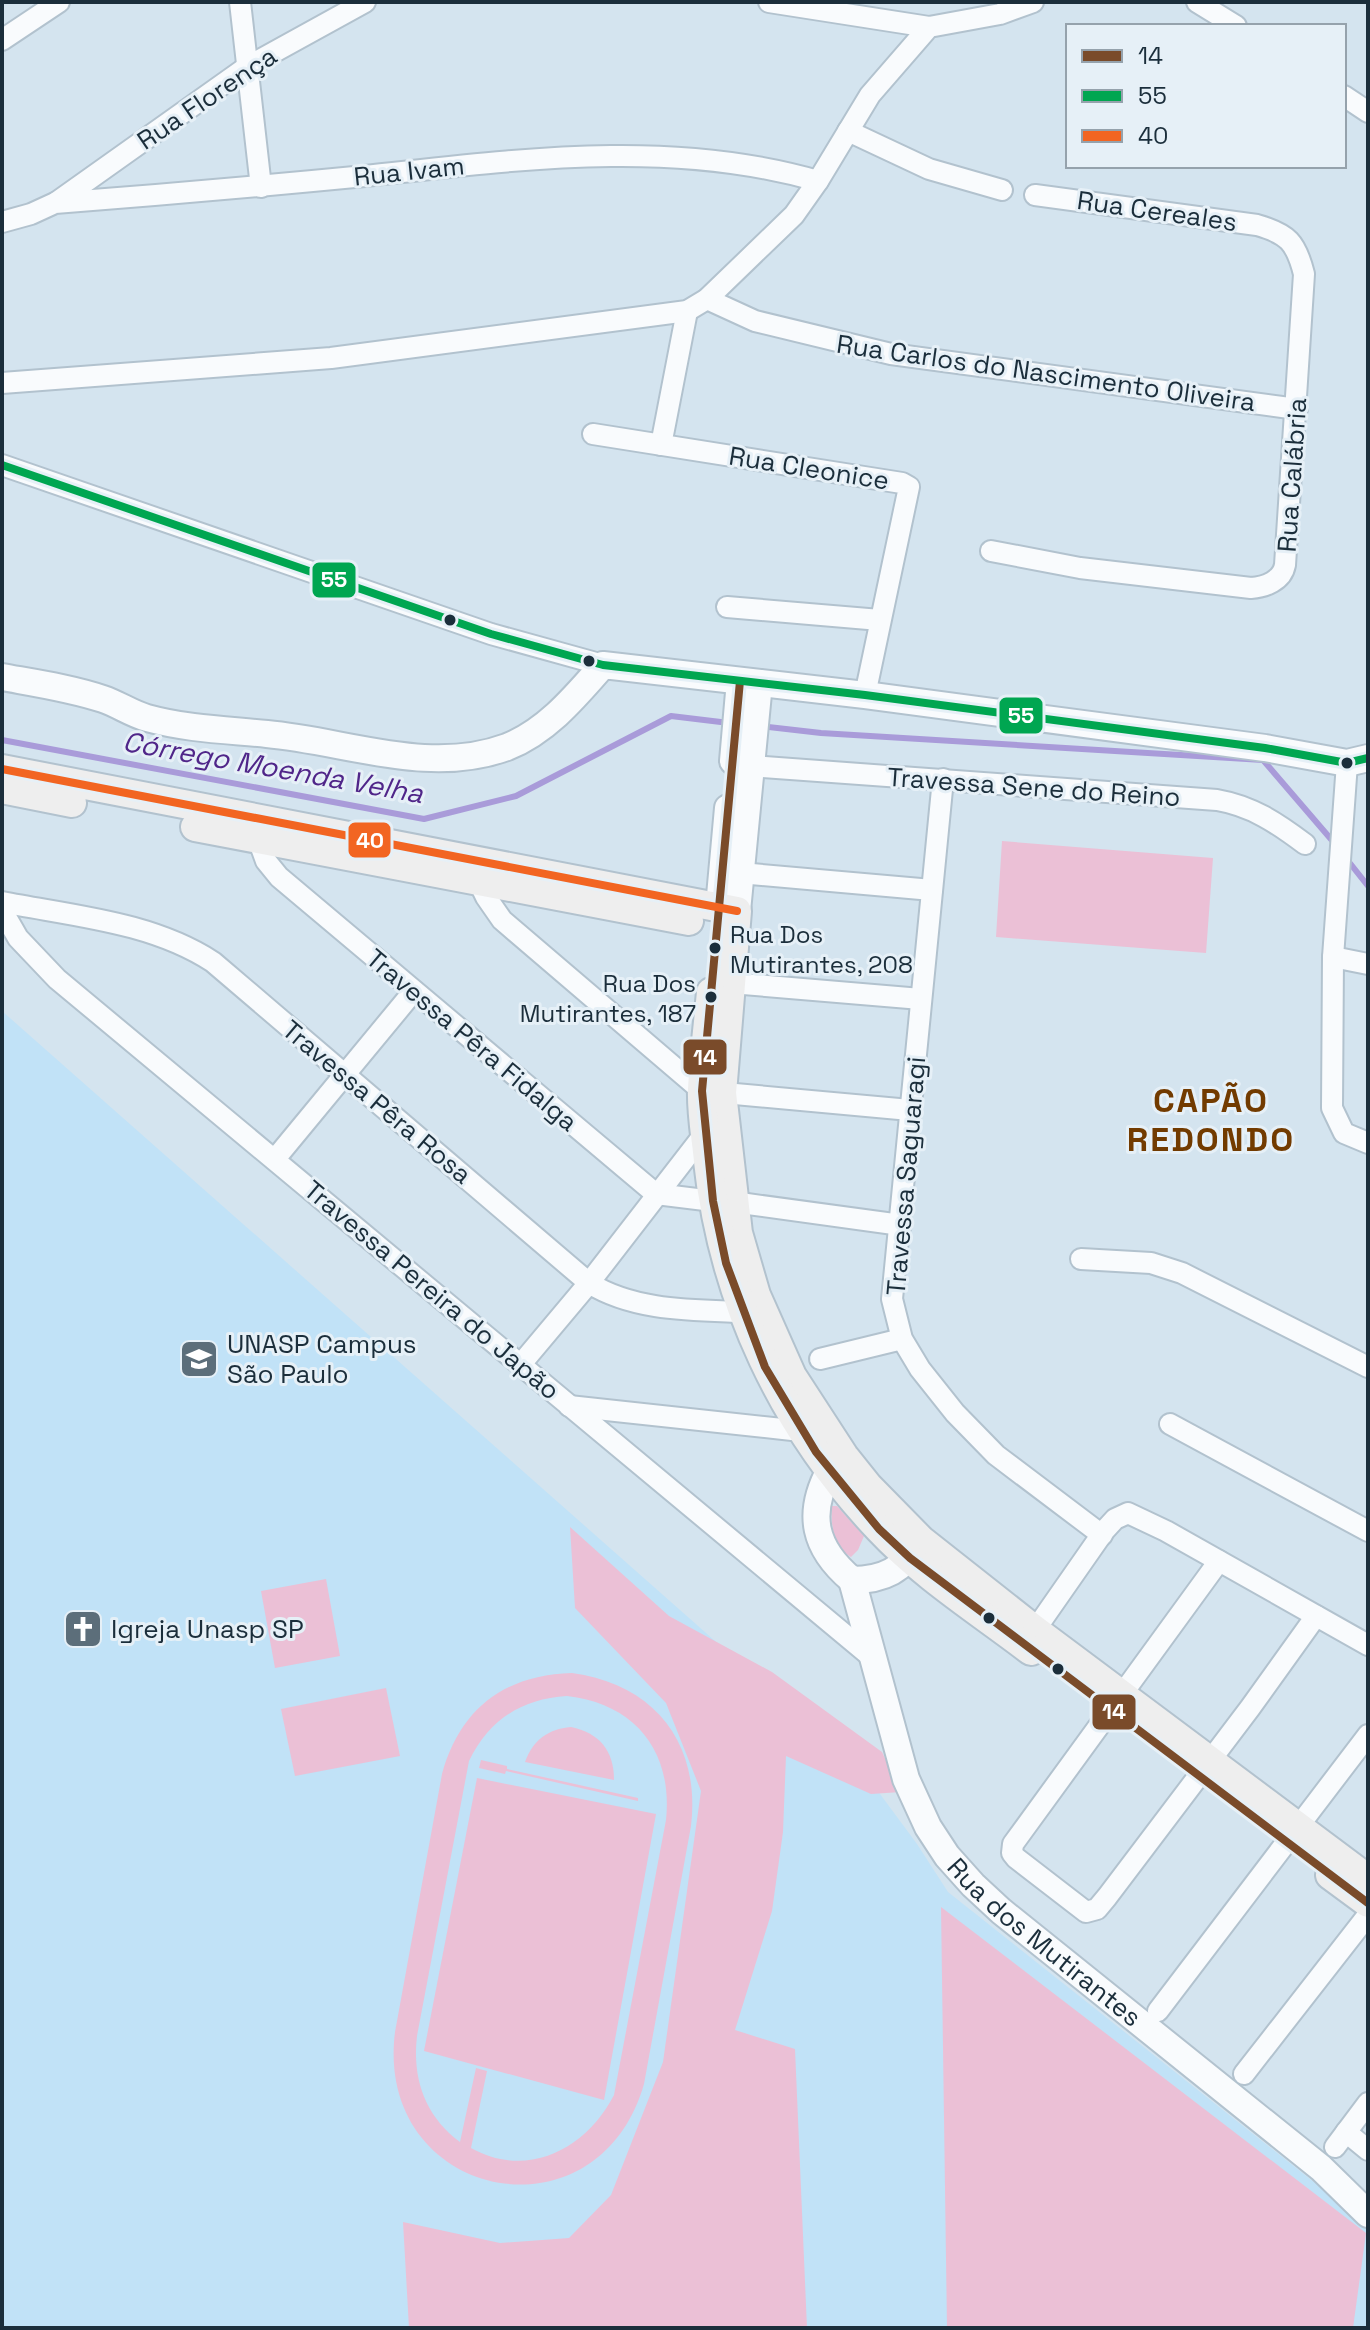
<svg xmlns="http://www.w3.org/2000/svg" width="1370" height="2330" viewBox="0 0 1370 2330" font-family="'Space Grotesk',sans-serif">
	<style>
		.built { fill: #c1e2f7 }
		.green { fill: #ebc0d6; fill-rule: evenodd }
		.lines { fill: none; stroke-linecap: round; stroke-linejoin: round }
		.stream { stroke: #a99bd9; stroke-width: 6 }
		.minor-casing { stroke: #b2c2ce; stroke-width: 24 }
		.tertiary-casing { stroke: #b2c2ce; stroke-width: 30 }
		.secondary-casing { stroke: #b2c2ce; stroke-width: 32 }
		.minor { stroke: #f9fbfd; stroke-width: 20 }
		.tertiary { stroke: #f9fbfd; stroke-width: 26 }
		.secondary { stroke: #eee; stroke-width: 28 }
		.bus-1-casing { stroke: #e6f0f7; stroke-width: 14 }
		.bus-2-casing { stroke: #e6f0f7; stroke-width: 14 }
		.bus-3-casing { stroke: #e6f0f7; stroke-width: 14 }
		.bus-1 { stroke: #7a4b2a; stroke-width: 8 }
		.bus-2 { stroke: #00a651; stroke-width: 8 }
		.bus-3 { stroke: #f26522; stroke-width: 8 }
		.bus-dot { fill: #1b2e3b; stroke: #e6f0f7; stroke-width: 3 }
		.labels { text-anchor: middle; dominant-baseline: central; stroke-width: 6; stroke-linejoin: round; paint-order: stroke }
		.bus-label { font-size: 24px; fill: #1b2e3b; stroke: #e6f0f7; text-anchor: start }
		.street-label { font-size: 26px; fill: #1b2e3b; stroke: #e6f0f7 }
		.poi-label { font-size: 26px; fill: #1b2e3b; stroke: #e6f0f7; text-anchor: start }
		.water-label { font-size: 28px; font-style: italic; fill: #502689; stroke: #e6f0f7 }
		.district-label { font-size: 34px; font-weight: bold; letter-spacing: 2px; fill: #723b00; stroke: #e6f0f7 }
		.line-badge { stroke: #e6f0f7; stroke-width: 3 }
		.badge-label { font-size: 22px; text-anchor: middle; font-weight: bold; fill: #fff }
	</style>
	<rect width="100%" height="100%" fill="#d4e4ef"/>
	<polygon class="built" points="2,1011 791,1708 849,1752 917,1844 948,1892 1368,2225 1368,2328 2,2328"/>
	<g class="green">
		<polygon points="1002,841 1213,858 1206,953 996,937"/>
		<path d="M832,1506H837L864,1536L858,1550L851,1557C834,1548 830,1524 832,1506Z"/>
		<polygon points="570,1527 669,1616 772,1672 882,1752 901,1792 871,1794 786,1756 783,1832 772,1911 735,2030 795,2049 807,2328 409,2328 403,2222 500,2243 569,2238 611,2195 663,2062 701,1791 666,1703 575,1608"/>
		<polygon points="326,1579 340,1656 275,1668 261,1591"/>
		<path d="M572,1673C654,1684 701,1743 691,1826L644,2084C597,2247 374,2199 395,2032L442,1774C460,1709 504,1675 572,1673ZM567,1696C636,1704 673,1752 666,1820L614,2095C587,2148 528,2180 471,2148L487,2071L476,2068L460,2142C425,2116 412,2079 417,2036L469,1761C489,1720 521,1699 567,1696Z"/>
		<polygon points="386,1688 400,1756 295,1776 281,1709"/>
		<path d="M571,1727C599,1733 614,1750 614,1780L525,1762C533,1740 548,1729 571,1727Z"/>
		<polygon points="481,1760 507,1766 507,1769 638,1798 638,1801 506,1771 505,1774 479,1768"/>
		<polygon points="477,1778 656,1814 604,2100 424,2051"/>
		<polygon points="941,1907 1366,2233 1353,2328 947,2328"/>
	</g>
	<g class="lines">
		<g class="stream">
			<polyline points="760,726 821,733 1263,760 1336,845"/>
			<polyline points="2,740 424,819 516,796 671,716 729,723"/>
			<polyline points="1345,857 1368,886"/>
		</g>
		<g class="minor-casing">
			<g id="minor">
				<polyline points="240,2 261,187"/>
				<polyline points="769,2 929,27"/>
				<polyline points="1197,2 1236,26"/>
				<polyline points="2,40 59,2"/>
				<polyline points="1344,96 1368,112"/>
				<polyline points="848,131 929,169 1002,190"/>
				<polyline points="57,202 247,67 365,2"/>
				<path d="M2,222L31,214L55,203C159,195 262,186 365,176C516,160 669,138 818,181"/>
				<polyline points="707,299 755,321 891,354 1297,409"/>
				<polyline points="2,383 331,358 687,311 707,299 794,215 818,181 870,95 929,27 1000,14 1033,2"/>
				<polyline points="593,434 902,483 909,487 865,695"/>
				<polyline points="661,445 687,311"/>
				<polyline points="2,465 491,634 603,665"/>
				<path d="M991,551L1080,568L1251,588C1265,587 1282,581 1285,565L1304,274C1296,242 1288,234 1257,225L1035,195"/>
				<polyline points="727,607 880,620"/>
				<polyline points="1347,763 1333,957 1332,1108 1344,1133 1368,1143"/>
				<path d="M750,766L1217,800C1252,806 1277,823 1305,844"/>
				<polyline points="943,779 892,1299 902,1339 920,1369 955,1413 996,1455 1102,1535"/>
				<polyline points="258,839 266,861 279,877 656,1194 713,1201"/>
				<polyline points="474,872 486,897 502,920 702,1091 910,1110"/>
				<polyline points="740,873 932,890"/>
				<path d="M2,902C73,916 152,922 213,962L589,1283C634,1311 691,1310 742,1312"/>
				<polyline points="2,910 18,938 57,979 874,1659"/>
				<polyline points="1333,957 1368,964"/>
				<polyline points="731,983 921,999"/>
				<polyline points="275,1159 413,992"/>
				<polyline points="733,1202 901,1225"/>
				<polyline points="1081,1259 1151,1263 1182,1273 1368,1367"/>
				<polyline points="820,1359 902,1339"/>
				<polyline points="521,1364 589,1283 705,1133"/>
				<polyline points="569,1406 801,1431"/>
				<polyline points="1170,1424 1368,1531"/>
				<polyline points="1219,1561 1013,1844 1012,1853 1016,1858 1086,1912 1097,1909 1107,1897 1250,1708 1316,1616"/>
				<polyline points="1035,1630 1104,1531 1115,1519 1128,1513 1166,1531 1368,1645"/>
				<polyline points="1158,2011 1368,1735"/>
				<polyline points="1244,2074 1368,1915"/>
				<polyline points="1346,2132 1368,2150"/>
				<polyline points="1335,2147 1368,2103"/>
			</g>
		</g>
		<g class="tertiary-casing">
			<g id="tertiary">
				<path d="M2,677C35,683 70,688 103,699C118,704 132,714 147,718C187,729 227,730 267,734C346,741 429,776 507,747C547,731 575,697 603,665L865,695L1265,748L1347,763L1368,758"/>
				<polyline points="733,761 740,681"/>
				<polyline points="719,907 728,808"/>
				<polyline points="737,911 759,683"/>
				<path d="M830,1470C806,1514 814,1548 852,1580C884,1580 903,1570 920,1542"/>
				<path id="s1" d="M852,1580L906,1779L928,1827L947,1856L973,1885L1001,1911L1321,2168L1368,2214"/>
			</g>
		</g>
		<g class="secondary-casing">
			<g id="secondary">
				<polyline points="2,769 737,911 722,1093 738,1233 756,1295 792,1376 844,1456 868,1486 921,1540 1035,1630 1368,1879"/>
				<polyline points="2,789 72,803"/>
				<polyline points="195,827 689,921"/>
				<path d="M711,992C708,1024 704,1056 702,1089C701,1113 706,1138 708,1161C723,1301 783,1427 879,1529C923,1576 980,1612 1031,1651"/>
				<polyline points="1330,1875 1368,1903"/>
			</g>
		</g>
		<use href="#minor" class="minor"/>
		<use href="#tertiary" class="tertiary"/>
		<use href="#secondary" class="secondary"/>
		<g class="bus-1-casing">
			<polyline id="bus-1" points="740,681 702,1091 713,1201 726,1263 765,1367 816,1452 879,1529 910,1558 1368,1903"/>
		</g>
		<g class="bus-2-casing">
			<polyline id="bus-2" points="2,465 491,634 603,665 865,695 1265,748 1347,763 1368,758"/>
		</g>
		<g class="bus-3-casing">
			<polyline id="bus-3" points="2,769 737,911"/>
		</g>
		<use href="#bus-1" class="bus-1"/>
		<use href="#bus-2" class="bus-2"/>
		<use href="#bus-3" class="bus-3"/>
	</g>
	<defs>
		<g id="university-square" transform="scale(2)"><rect x="-9" y="-9" width="18" height="18" rx="4" fill="#5c6e7a" stroke="#e6f0f7"/><path d="M0-5L7-2L0 1L-7-2ZM-4 1L0 2.5L4 1V4Q0 6-4 4Z" fill="#fff"/></g>
		<g id="church-square" transform="scale(2)"><rect x="-9" y="-9" width="18" height="18" rx="4" fill="#5c6e7a" stroke="#e6f0f7"/><path d="M-1.2-6h2.4v3.5h3.3v2.4h-3.3V6h-2.4V-.1h-3.3v-2.4h3.3Z" fill="#fff"/></g>
	</defs>
	<g fill-rule="evenodd">
		<use href="#university-square" x="199" y="1359"/>
		<use href="#church-square" x="83" y="1629"/>
	</g>
	<g class="bus-dot">
		<circle cx="450" cy="620" r="7"/>
		<circle cx="589" cy="661" r="7"/>
		<circle cx="1347" cy="763" r="7"/>
		<circle cx="715" cy="948" r="7"/>
		<circle cx="711" cy="997" r="7"/>
		<circle cx="989" cy="1618" r="7"/>
		<circle cx="1058" cy="1669" r="7"/>
	</g>
	<g class="labels">
		<g class="bus-label">
			<text x="730" y="934">Rua Dos<tspan x="730" dy="30">Mutirantes, 208</tspan></text>
			<text x="696" y="983" text-anchor="end">Rua Dos<tspan x="696" dy="30">Mutirantes, 187</tspan></text>
		</g>
		<g class="street-label">
			<text transform="translate(207 98) rotate(-34)">Rua Florença</text>
			<text transform="translate(409 171) rotate(-6)">Rua Ivam</text>
			<text transform="translate(1157 211) rotate(8)">Rua Cereales</text>
			<text transform="translate(1046 373) rotate(8)">Rua Carlos do Nascimento Oliveira</text>
			<text transform="translate(809 468) rotate(9)">Rua Cleonice</text>
			<text transform="translate(1292 475) rotate(-86)">Rua Calábria</text>
			<text transform="translate(1034 787) rotate(4)">Travessa Sene do Reino</text>
			<text transform="translate(472 1040) rotate(40)">Travessa Pêra Fidalga</text>
			<text transform="translate(377 1102) rotate(40)">Travessa Pêra Rosa</text>
			<text transform="translate(906 1176) rotate(-85)">Travessa Saguaragi</text>
			<text transform="translate(432 1290) rotate(40)">Travessa Pereira do Japão</text>
			<text stroke="none"><textPath href="#s1" startOffset="424">Rua dos Mutirantes</textPath></text>
		</g>
		<g class="poi-label">
			<text x="227" y="1344">UNASP Campus<tspan x="227" dy="30">São Paulo</tspan></text>
			<text x="111" y="1629">Igreja Unasp SP</text>
		</g>
		<g class="water-label">
			<text transform="translate(273 767) rotate(10)">Córrego Moenda Velha</text>
		</g>
		<g class="district-label">
			<text x="1211" y="1100">CAPÃO<tspan x="1211" dy="39">REDONDO</tspan></text>
		</g>
	</g>
	<g class="line-badge">
		<rect x="311" y="561" width="46" height="38" rx="8" fill="#00a651"/>
		<rect x="998" y="696" width="46" height="39" rx="8" fill="#00a651"/>
		<rect x="347" y="821" width="45" height="38" rx="8" fill="#f26522"/>
		<rect x="682" y="1038" width="46" height="38" rx="8" fill="#7a4b2a"/>
		<rect x="1091" y="1693" width="46" height="38" rx="8" fill="#7a4b2a"/>
	</g>
	<g class="badge-label">
		<text x="334" y="587">55</text>
		<text x="1021" y="723">55</text>
		<text x="370" y="848">40</text>
		<text x="705" y="1065">14</text>
		<text x="1114" y="1719">14</text>
	</g>
	<rect width="1370" height="2330" fill="none" stroke="#1b2e3b" stroke-width="8"/>
	<rect x="1066" y="24" width="280" height="144" fill="#e6f0f7" stroke="#95a2ac" stroke-width="2"/>
	<rect x="1082" y="50" width="40" height="12" fill="#7a4b2a" stroke="#95a2ac" stroke-width="2"/>
	<text x="1138" y="64" font-size="24" fill="#1b2e3b">14</text>
	<rect x="1082" y="90" width="40" height="12" fill="#00a651" stroke="#95a2ac" stroke-width="2"/>
	<text x="1138" y="104" font-size="24" fill="#1b2e3b">55</text>
	<rect x="1082" y="130" width="40" height="12" fill="#f26522" stroke="#95a2ac" stroke-width="2"/>
	<text x="1138" y="144" font-size="24" fill="#1b2e3b">40</text>
</svg>
